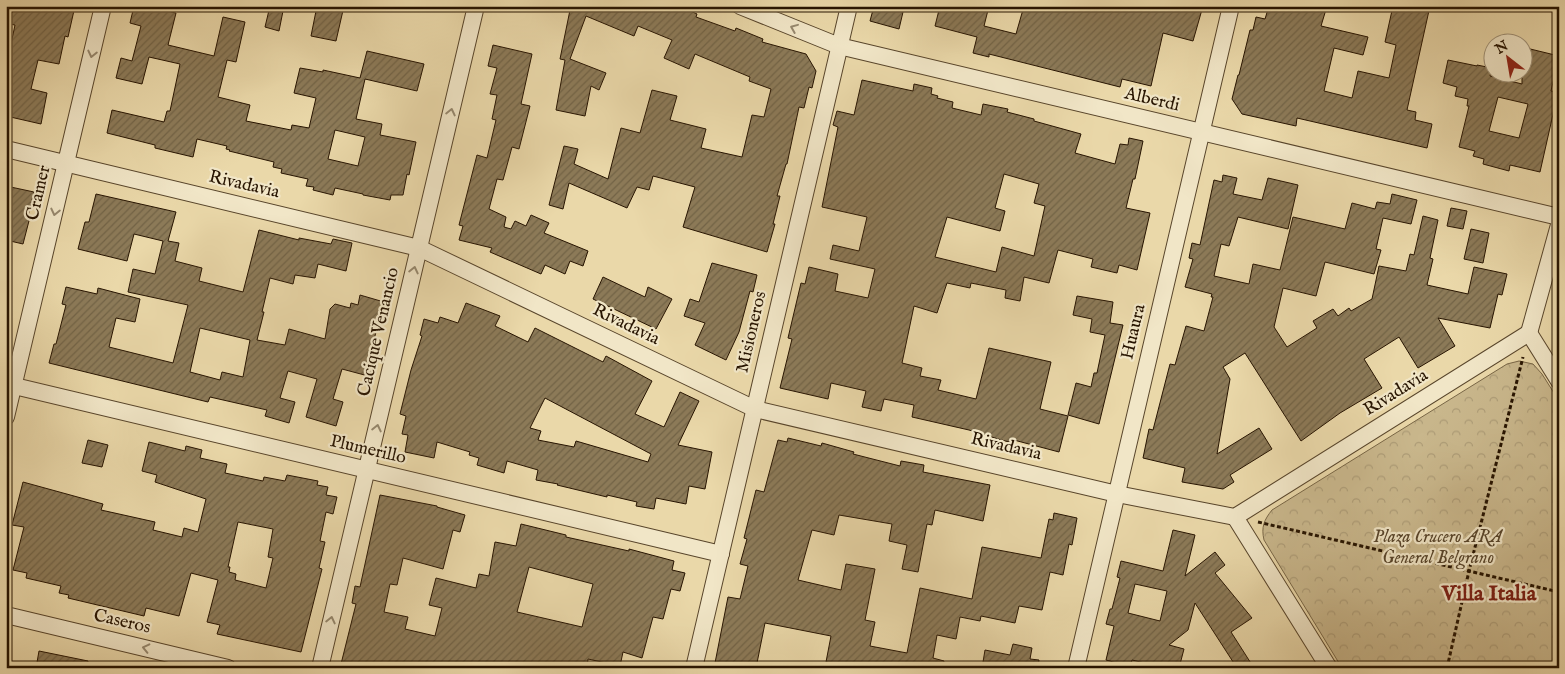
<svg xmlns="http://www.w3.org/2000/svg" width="1565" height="674" viewBox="0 0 1565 674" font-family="'IM FELL English',serif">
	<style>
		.park { fill: url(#park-crowns); stroke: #786646 }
		.building { fill: url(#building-hatch); stroke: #271401; fill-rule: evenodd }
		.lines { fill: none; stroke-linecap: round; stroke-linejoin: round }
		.street-casing { stroke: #58452b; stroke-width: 18 }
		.path { stroke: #271401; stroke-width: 3; stroke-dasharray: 4 2.5; stroke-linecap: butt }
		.street { stroke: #f1e6c7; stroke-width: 16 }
		.oneway { stroke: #96886e }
		.labels { text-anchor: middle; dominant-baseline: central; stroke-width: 4.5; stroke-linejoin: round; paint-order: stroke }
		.street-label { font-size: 18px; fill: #271401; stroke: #f1e6c7 }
		.park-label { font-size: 18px; font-style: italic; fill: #58452b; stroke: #f1e6c7 }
		.district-label { font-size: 22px; font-weight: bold; fill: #7a1f14; stroke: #f1e6c7 }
	</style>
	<defs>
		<pattern id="park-crowns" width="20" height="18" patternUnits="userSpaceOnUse" patternTransform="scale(1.25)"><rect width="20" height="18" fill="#c9b78c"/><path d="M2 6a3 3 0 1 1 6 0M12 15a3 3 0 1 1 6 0" fill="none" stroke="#ad9c77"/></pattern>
		<pattern id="building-hatch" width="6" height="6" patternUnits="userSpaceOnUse" patternTransform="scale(1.25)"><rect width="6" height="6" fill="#8c7a58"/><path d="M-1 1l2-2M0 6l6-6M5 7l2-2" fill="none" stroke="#726346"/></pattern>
	</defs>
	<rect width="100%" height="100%" fill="#ead8a9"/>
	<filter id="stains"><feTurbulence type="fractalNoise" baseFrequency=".004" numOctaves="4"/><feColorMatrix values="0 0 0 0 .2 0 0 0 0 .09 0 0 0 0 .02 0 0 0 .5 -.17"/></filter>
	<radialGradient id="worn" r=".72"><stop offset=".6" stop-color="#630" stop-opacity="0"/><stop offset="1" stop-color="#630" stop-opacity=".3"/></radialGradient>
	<path class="park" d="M1519,361L1533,364L1542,374L1559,401V668H1342L1264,540C1261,527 1264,520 1272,510L1507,364Z"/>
	<g class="building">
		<polygon points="13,6 75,6 68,37 65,36 59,64 38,60 31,89 47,93 41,124 6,116 6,53 9,53 15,25 9,24"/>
		<path d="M134,6L154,10V8L176,13L168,45L214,56L223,17L245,22L236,62L227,60L218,97L250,105L246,121L291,130L292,125L309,128L316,98L294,93L300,68L323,72V70L360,78L367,51L424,64L417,91L365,79L356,119L382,124L380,135L416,142L409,175L407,174L403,195H391L390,200L363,195V194L335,188L333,195L313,190L314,187L306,186L308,179L281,173L282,169L273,167L274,162L229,151L230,150L226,149L227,146L197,139L193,157L155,148V145L107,133L112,110L164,122L167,111H170L180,64L149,57L142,84L116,78L121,58L132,61L141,26L130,23ZM335,130L365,137L358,166L328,159Z"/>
		<polygon points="270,6 284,6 279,31 265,27"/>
		<polygon points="317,6 344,6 336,41 311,36"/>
		<polygon points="563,6 680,6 697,14 696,17 735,31 736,28 763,39 762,42 806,54 816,71 812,88 809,87 804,108 799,107 787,164 786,164 777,196 780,196 773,224 775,224 767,252 683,227 695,187 653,176 649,190 637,187 627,208 569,183 563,209 549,205 564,146 578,149 574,164 608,179 621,128 640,133 652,90 677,96 670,120 706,129 701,148 742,157 752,115 764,117 771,89 749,81 750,77 695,54 689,69 664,58 672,40 638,26 634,36 586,16 570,59 606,73 599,90 591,86 585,116 556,110 565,60 560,59 570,10"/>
		<polygon points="874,6 883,6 903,12 899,29 870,21"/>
		<polygon points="940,6 989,6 984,26 1016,34 1024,6 1203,6 1193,41 1163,33 1151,86 1122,79 1120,87 989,54 989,57 973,53 977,37 935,26"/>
		<polygon points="1269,6 1327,6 1321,26 1368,37 1363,55 1334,48 1324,91 1352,98 1358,71 1389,78 1396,45 1385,42 1393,6 1430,6 1407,110 1416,112 1415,120 1432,124 1427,148 1297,118 1296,126 1242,114 1232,99 1238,75 1239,75 1250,30 1253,30 1256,17 1265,19"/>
		<polygon points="493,45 532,54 521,104 530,106 519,149 512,147 503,180 497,179 489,209 506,217 504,227 511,229 515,221 526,226 531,215 549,223 544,233 588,251 583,266 570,261 565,274 545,265 541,274 490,252 492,248 459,240 463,226 459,225 477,155 487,158 496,120 492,119 497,95 490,94 497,68 488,66"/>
		<path d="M1522,47L1559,56L1551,91L1558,92L1540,172L1510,165L1509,171L1483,164L1484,159L1473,156L1475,151L1459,147L1469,106H1467L1468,99L1455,96L1457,87L1443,83L1448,60L1477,66V65L1492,68L1490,76L1522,84ZM1498,97L1528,104L1519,138L1489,131Z"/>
		<path d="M862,80L913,91L914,84L932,88L931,94L938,96L937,98L953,102L952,108L981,115L983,104L1008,109L1007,112L1034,119V121L1081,134L1075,153L1115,164L1120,144L1128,145L1129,138L1143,141L1135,179H1133L1126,208L1150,213L1137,270L1119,265L1117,273L1091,267L1093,259L1058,250L1049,283L1024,277L1020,301L1005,298L1006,290L971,283L970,288L947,283L937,313L914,306L902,363L922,368L920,376L941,380L938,390L976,399L989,348L1051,362L1040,409L1068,416L1059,452L1010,439L1009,442L998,439L969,430L912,417L914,405L884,399L881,411L862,407L866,391L831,383L828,399L780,388L792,339L788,338L801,283L805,284L809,267L838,274L835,291L868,298L875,269L830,259L833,245L859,251L867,217L822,207L838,127L833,125L837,111L854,115ZM1004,174L1039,184L1034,203L1045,206L1034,256L1002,247L996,272L935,257L947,217L1000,231L1005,211L995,208Z"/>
		<polygon points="1223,175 1237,178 1233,194 1262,200 1268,178 1298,185 1288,229 1238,217 1229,246 1221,244 1214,276 1249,284 1253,264 1280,270 1293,217 1345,229 1352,203 1375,209 1377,202 1390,204 1392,194 1417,200 1411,224 1383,218 1376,249 1381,250 1374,274 1325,262 1316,296 1283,288 1274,327 1287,347 1317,328 1313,321 1333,309 1338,316 1349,308 1351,311 1372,299 1379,266 1406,271 1410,254 1414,255 1423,216 1438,220 1430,258 1433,259 1427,285 1468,294 1474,267 1507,274 1502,295 1498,294 1490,328 1438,318 1455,346 1418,368 1399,337 1364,359 1382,388 1340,413 1301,441 1245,353 1223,367 1230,379 1217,454 1259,428 1272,449 1230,475 1234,482 1223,489 1182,482 1185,468 1143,458 1149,429 1153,430 1170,364 1175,365 1186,326 1204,331 1213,297 1211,297 1212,294 1185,287 1193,259 1189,258 1192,243 1200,245 1214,180 1222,182"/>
		<polygon points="6,186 34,192 28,216 30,217 23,244 6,240"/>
		<path d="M96,194L176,212L168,241L179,243L175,261L202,268L199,281L243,292L259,230L299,240V238L331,244L333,239L352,243L346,271L318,264L315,278L295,275L293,284L270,278L262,312H264L257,340L285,345L289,329L325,339L330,309L335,304L350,308L351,303L358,305L360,295L384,302L372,347L381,350L372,377L342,369L333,399L343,402L336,426L306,417L317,379L288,371L280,398L295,402L289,423L265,416L267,410L210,397L208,402L49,363L54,344H56L66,305L62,304L66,287L97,294L98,288L140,299L135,322L116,318L109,347L173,363L188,305L128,292L133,269L155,274L163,241L134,234L127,261L78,249L85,222H89ZM200,328L250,340L243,377L222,372L220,380L190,372Z"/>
		<polygon points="1451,208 1467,211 1463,229 1447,226"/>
		<polygon points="1471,229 1489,233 1483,263 1464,259"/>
		<polygon points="712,263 757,275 753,292 750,291 739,332 726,360 695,345 705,323 684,316 690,299 699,302"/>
		<polygon points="603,277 645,297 648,287 672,299 656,329 593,299"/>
		<polygon points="1077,296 1113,302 1110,323 1123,325 1099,424 1068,415 1076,383 1091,387 1094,373 1097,373 1105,335 1090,332 1092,319 1073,315"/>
		<path d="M466,303L500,316L495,326L528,342L535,328L603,362L606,356L652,381L635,414L664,427L680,392L699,401L678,445L712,452L705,489L689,486L686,504L656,498L654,509L636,506L637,502L607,495V497L557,485L558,484L536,480L538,470L507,461L504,473L477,465L479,458L469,455L470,452L437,442L434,458L405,452L408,435L402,434L406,416L400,414L411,370L422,336L420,335L424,319L438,323L440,317L458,323ZM545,398L651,454L648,462L576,441L574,447L538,440L541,431L530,428Z"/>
		<polygon points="788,438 821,446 822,443 854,452 853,454 900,466 901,461 924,465 923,472 990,485 983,521 935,510 932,525 927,524 918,572 902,569 907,545 889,541 892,524 839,515 834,535 812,530 798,580 841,590 846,564 875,569 865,620 875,622 870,646 907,653 920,588 972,599 982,547 1041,558 1049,519 1053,520 1054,513 1077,518 1072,545 1069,544 1063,575 1050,572 1042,610 1019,606 1015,623 981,616 980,621 960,617 956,639 937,635 933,658 944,661 943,668 855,668 826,662 831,636 765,623 756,668 714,668 728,597 740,599 748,566 740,564 747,539 744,538 756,490 764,492 778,440 787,442"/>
		<polygon points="88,440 108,445 102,467 82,463"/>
		<path d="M149,442L185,451L186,446L202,450L200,458L227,464L225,473L263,481L264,477L285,481L287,475L318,481L317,485L328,487L326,495L337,497L333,514L326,512L320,541L325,542L319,568L322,569L301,652L217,634L220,625L207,622L218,580L191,573L179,616L146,608L144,616L68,598L69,595L59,593L61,586L26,578L27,573L13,570L24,527L12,525L23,482L103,504L101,510L155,522L153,530L182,537L184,528L198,532L206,499L155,482L157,475L142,471ZM238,522L273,529L268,557L273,558L266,588L235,580L236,574L229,572L230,567H228Z"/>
		<path d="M380,495L437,506V507L465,515L460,532L453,530L443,569L403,558L397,585L390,584L384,612L408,617L405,629L435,636L442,608L429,605L436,578L476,588L479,574L489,576L495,542L516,546L521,524L566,535V537L629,551V549L674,561L672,570L685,573L680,591L671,589L663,619L653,617L642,658L623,652L620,666L588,659L587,668H357L341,664L356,604L352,603L355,586L360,587ZM529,567L593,584L582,627L517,612Z"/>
		<path d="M1173,530L1195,535L1185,576L1215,552L1225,565L1215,573L1252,618L1231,632L1254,668H1237L1195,603L1188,630L1169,645L1184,649L1179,668H1166L1132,660L1130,668H1115L1117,663L1106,660L1114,626L1106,624L1110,609H1112L1120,578L1117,577L1121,561L1163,571ZM1135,584L1167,591L1160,621L1128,613Z"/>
		<polygon points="1013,644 1032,648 1030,659 1039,660 1038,668 982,668 985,650 1010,655"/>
		<polygon points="39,651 88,661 87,668 36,668"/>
	</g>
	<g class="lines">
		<g class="street-casing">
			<g id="street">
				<polyline points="740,6 839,46 1559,217"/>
				<polyline points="6,149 419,248 755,409 1117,494 1235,517 1529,333"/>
				<polyline points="1529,333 1559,225"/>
				<polyline points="1529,333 1559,381"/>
				<polyline points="6,384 721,554"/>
				<polyline points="6,417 103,6"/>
				<polyline points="1235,517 1329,668"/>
				<polyline points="6,615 228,668"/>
				<polyline points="320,668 476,6"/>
				<polyline points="694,668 849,6"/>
				<polyline points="1076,668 1231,6"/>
			</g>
		</g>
		<g class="path">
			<polyline points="1258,522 1559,592"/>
			<polyline points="1447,668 1469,571 1523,357"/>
		</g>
		<use href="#street" class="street"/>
	</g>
	<defs><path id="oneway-chevron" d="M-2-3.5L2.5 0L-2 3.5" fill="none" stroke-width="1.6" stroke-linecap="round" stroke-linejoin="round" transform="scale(1.25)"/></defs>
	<g class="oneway">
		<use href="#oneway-chevron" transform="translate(794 28) rotate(-158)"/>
		<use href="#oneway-chevron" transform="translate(92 54) rotate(103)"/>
		<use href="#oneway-chevron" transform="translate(451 112) rotate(-77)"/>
		<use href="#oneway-chevron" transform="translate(55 212) rotate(103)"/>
		<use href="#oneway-chevron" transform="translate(414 270) rotate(-77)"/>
		<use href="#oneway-chevron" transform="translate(377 428) rotate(-77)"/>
		<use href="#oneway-chevron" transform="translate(331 620) rotate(-77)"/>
		<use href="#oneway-chevron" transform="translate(146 648) rotate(-167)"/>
	</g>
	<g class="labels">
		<g class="street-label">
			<text transform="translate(1152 100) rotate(13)">Alberdi</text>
			<text transform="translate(244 185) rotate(13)">Rivadavia</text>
			<text transform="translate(39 193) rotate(-77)">Cramer</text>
			<text transform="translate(626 325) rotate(26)">Rivadavia</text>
			<text transform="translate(379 332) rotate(-77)">Cacique Venancio</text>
			<text transform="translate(752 332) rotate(-77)">Misioneros</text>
			<text transform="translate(1134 332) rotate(-77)">Huaura</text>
			<text transform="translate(1396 393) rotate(-32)">Rivadavia</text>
			<text transform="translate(1006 447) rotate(13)">Rivadavia</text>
			<text transform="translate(368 450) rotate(13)">Plumerillo</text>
			<text transform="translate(122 622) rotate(13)">Caseros</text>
		</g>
		<g class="park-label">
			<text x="1438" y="537">Plaza Crucero ARA<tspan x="1438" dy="21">General Belgrano</tspan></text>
		</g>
		<g class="district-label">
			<text x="1489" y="594">Villa Italia</text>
		</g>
	</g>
	<rect width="1565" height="674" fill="none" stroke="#ead8a9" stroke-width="25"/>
	<rect x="8" y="8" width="1550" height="659" fill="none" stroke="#271401" stroke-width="2.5"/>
	<rect x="12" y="12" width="1540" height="649" fill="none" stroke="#271401"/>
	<g transform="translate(1508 58) rotate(329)"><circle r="24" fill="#f1e6c7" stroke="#a09278"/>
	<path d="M0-4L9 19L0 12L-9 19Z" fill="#8f2418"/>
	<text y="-8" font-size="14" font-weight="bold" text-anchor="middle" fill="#271401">N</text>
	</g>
	<rect width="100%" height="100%" filter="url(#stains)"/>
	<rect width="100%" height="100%" fill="url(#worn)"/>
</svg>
